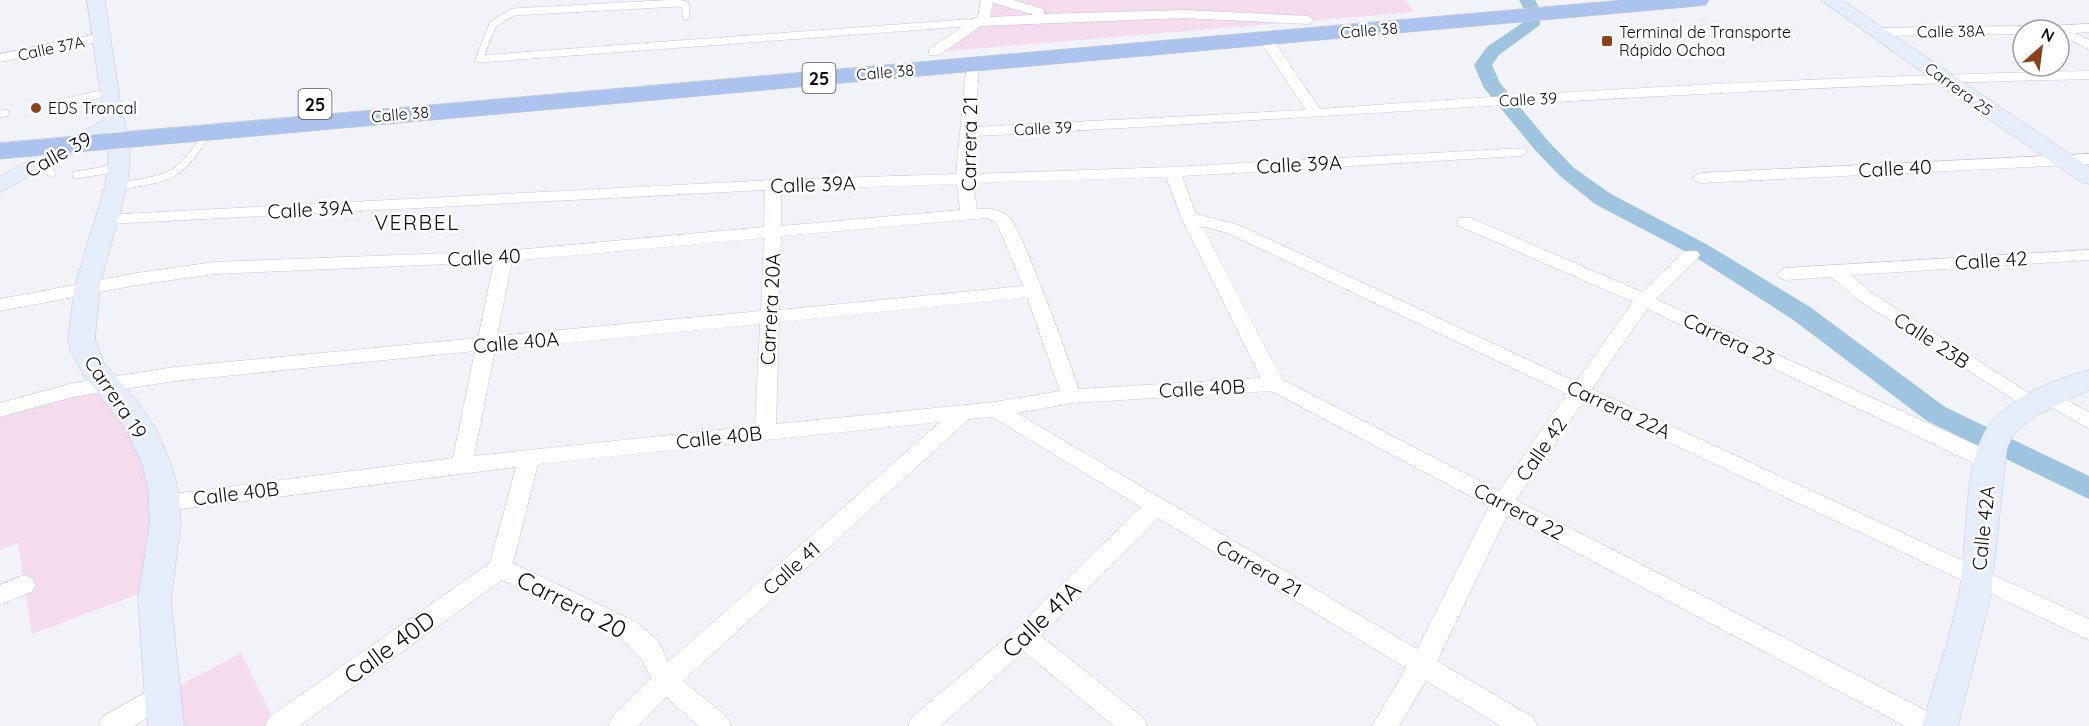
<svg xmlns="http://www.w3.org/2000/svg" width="2089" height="726" viewBox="0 0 2089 726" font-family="Quicksand,sans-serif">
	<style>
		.green { fill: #f5dbee }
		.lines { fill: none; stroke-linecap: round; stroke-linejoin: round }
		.canal { fill: #9fc4df; fill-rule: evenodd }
		.lane-casing { stroke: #c5c3e6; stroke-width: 8 }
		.street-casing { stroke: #c5c3e6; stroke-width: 1 }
		.secondary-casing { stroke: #c5c3e6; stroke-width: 1 }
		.highway-casing { stroke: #ceced0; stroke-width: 1 }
		.lane { stroke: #fff; stroke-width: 7 }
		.street { fill: #fff; fill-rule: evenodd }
		.secondary { fill: #e6edfa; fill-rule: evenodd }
		.highway { fill: #acc3ef; fill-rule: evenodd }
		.poi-dot { fill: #88431a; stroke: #fff; stroke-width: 2 }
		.labels { text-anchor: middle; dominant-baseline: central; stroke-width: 5; stroke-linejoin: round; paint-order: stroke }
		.far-street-label { font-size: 16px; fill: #0c0a16; stroke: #fff }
		.far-poi-label { font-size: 16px; fill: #0c0a16; stroke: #fff; text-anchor: start }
		.shield { fill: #fff; stroke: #55545c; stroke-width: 1.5 }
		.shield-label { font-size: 18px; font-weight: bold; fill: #0c0a16 }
		.street-label { font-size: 20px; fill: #0c0a16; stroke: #fff }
		.neighbourhood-label { font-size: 21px; letter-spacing: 1.5px; fill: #0c0a16; stroke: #fff }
		.near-street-label { font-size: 24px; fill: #0c0a16; stroke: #fff }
	</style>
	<rect width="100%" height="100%" fill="#f2f2f9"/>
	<g class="green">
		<polygon points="987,0 1405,0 1415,12 934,52 978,22"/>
		<polygon points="106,384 154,460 154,588 32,634 18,543 0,550 0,412"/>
		<polygon points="241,653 277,726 166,726 160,696"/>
	</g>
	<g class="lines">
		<polygon class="canal" points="1519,0 1535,0 1540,9 1540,25 1499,55 1492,65 1500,83 1549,142 1574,168 1611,194 1708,245 1810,307 1945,407 2089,476 2089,499 1927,421 1792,319 1692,255 1595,204 1560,176 1535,150 1484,88 1474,65 1487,47 1522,23 1524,9"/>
		<g class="lane-casing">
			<g id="lane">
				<polyline points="686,17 686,5 678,3 513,12 493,24 479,59 978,22"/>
				<polyline points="66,102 110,92"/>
				<polyline points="0,114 6,113"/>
				<polyline points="38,167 52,173"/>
				<polyline points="76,175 118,168"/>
				<path d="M118,186C170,178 180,178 208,131"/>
			</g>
		</g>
		<g class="street-casing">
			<g id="street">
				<path d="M981,0H1013L1044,9V14L1184,10L1308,16L1315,20L1308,24L1184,18L981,26L939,55H929V49L978,16ZM993,1L994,3L1034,15L990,17Z"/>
				<polygon points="2089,24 2089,32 2075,33 2089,40 2089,50 2059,34 2059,30 2039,30 2046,26"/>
				<polygon points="2023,26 2030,30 2023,30 2023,34 1878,36 1871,32 1878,28"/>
				<polygon points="102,33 107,34 107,40 0,62 0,54"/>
				<path d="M1265,34L1270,35L1320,109C1576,90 1832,76 2089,71V79C1717,87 1346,117 975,136L972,174L1172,167L1525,148L1527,151L1525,154L1519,156L1182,176L1196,214L1239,225L1576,382L1633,302L1459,226L1457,222L1459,218H1471L1642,292L1685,251H1697L1700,255L1697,259L1656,299L1998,455L2001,461L1998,467L1990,469L1982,467L1647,309L1592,389L2089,619V640L1583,402L1516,500L1939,717L1943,726H1905L1507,516L1437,661L1533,717L1537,726H1501L1426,681L1399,726H1372L1406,668L1158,518L1041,636L1143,717L1147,726H1114L1024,652L940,726H908L912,717L1015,630L1141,507L992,417L969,419L683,681L727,717L731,726H699L666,697L638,726H608L612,717L651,678L641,658L618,636L502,580L299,726H265L269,717L490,563L516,467L165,511L157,508L154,502L157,496L453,458L475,351L175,381L73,397L0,417V403L73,383L175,367L478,338L494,262L214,274L137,285L0,311V299L137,273L214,262L504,251L764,227L765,190L108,224L100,219L102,215L773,180L956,174L967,62L972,61L979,65L975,127L1306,110L1258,38ZM1166,177L1181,217L1261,378L1079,389C1070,364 1021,224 1007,215C998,209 987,208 977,209L973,183ZM957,184L960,210L781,226V190ZM987,218L996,222L1023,286L779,310L781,236ZM1202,226L1227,233L1567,394L1499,491L1282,379ZM764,238L761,311L497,336L512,261ZM1027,297L1060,391L995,402L776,424L779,322ZM760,324L755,426L474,456L495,350ZM1271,391L1489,506L1417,649L1017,413L1072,403ZM940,422L668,662L659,642L636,622L513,563L538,464Z"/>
				<polygon points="2089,154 2089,164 1700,183 1692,178 1700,173"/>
				<polygon points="2089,250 2089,260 1851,275 1872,293 2040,400 2043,405 2040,410 2033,412 1860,301 1831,277 1785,280 1776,274 1785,268"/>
				<polygon points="2049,390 2089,412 2089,429 2042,402 2039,397 2042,392"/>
				<polygon points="24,575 32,578 36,585 32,592 0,605 0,585"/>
				<polygon points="160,684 169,688 173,696 169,704 134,726 98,726 102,717"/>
			</g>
		</g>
		<g class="secondary-casing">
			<g id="secondary">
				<polygon points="87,0 105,0 121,108 128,135 130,161 127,186 100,285 95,339 104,363 138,402 156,429 171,464 178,489 181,522 171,599 184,726 148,726 146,715 138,599 150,522 148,489 142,464 127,430 84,376 71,352 68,339 75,285 105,186 108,161 107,135 0,192 0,176 104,120"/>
				<polygon points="1821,0 1842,0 2089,167 2089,184 2081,182 1984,116"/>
				<path d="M2089,370V390L2035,416L2014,434L2007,448L1991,595L1958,726H1922C1934,682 1950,639 1959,594C1968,547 1962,466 1987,428C2008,397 2055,379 2089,370Z"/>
			</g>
		</g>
		<g class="highway-casing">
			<polygon id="highway" points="1624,0 1709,0 1706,5 1698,6 0,159 0,143"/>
		</g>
		<use href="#lane" class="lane"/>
		<use href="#street" class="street"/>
		<use href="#secondary" class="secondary"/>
		<use href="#highway" class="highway"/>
	</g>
	<g class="poi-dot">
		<rect x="1601" y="35" width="12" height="12" rx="3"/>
		<circle cx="36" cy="108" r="6"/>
	</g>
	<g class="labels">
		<g class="far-street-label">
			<text transform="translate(1369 30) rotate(-5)">Calle 38</text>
			<text transform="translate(1951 31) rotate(-1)">Calle 38A</text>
			<text transform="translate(51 48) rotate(-12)">Calle 37A</text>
			<text transform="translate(885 72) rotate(-5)">Calle 38</text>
			<text transform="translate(1959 89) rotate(36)">Carrera 25</text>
			<text transform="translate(1528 99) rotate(-3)">Calle 39</text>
			<text transform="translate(400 114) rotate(-5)">Calle 38</text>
			<text transform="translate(1043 128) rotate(-3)">Calle 39</text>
		</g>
		<g class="far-poi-label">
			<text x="1619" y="32">Terminal de Transporte<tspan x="1619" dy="18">Rápido Ochoa</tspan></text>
			<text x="48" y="108">EDS Troncal</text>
		</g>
		<g class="shield">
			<rect x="802.5" y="63" width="33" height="30" rx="4.5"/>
			<rect x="298.5" y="89" width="33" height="30" rx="4.5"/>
		</g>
		<g class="shield-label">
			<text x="819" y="78">25</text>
			<text x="315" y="104">25</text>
		</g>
		<g class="street-label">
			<text transform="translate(969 144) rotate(-89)">Carrera 21</text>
			<text transform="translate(58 154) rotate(-29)">Calle 39</text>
			<text transform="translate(1299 164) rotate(-3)">Calle 39A</text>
			<text transform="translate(1895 168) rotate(-3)">Calle 40</text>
			<text transform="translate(813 184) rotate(-2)">Calle 39A</text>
			<text transform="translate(310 209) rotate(-3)">Calle 39A</text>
			<text transform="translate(484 257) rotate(-3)">Calle 40</text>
			<text transform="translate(1991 260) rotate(-4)">Calle 42</text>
			<text transform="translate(770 309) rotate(-87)">Carrera 20A</text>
			<text transform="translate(1729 339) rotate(25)">Carrera 23</text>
			<text transform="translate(1932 340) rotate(33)">Calle 23B</text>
			<text transform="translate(516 342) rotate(-5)">Calle 40A</text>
			<text transform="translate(1202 388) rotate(-3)">Calle 40B</text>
			<text transform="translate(116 397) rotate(56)">Carrera 19</text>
			<text transform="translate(1619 409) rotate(25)">Carrera 22A</text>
			<text transform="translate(719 437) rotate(-6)">Calle 40B</text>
			<text transform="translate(1541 449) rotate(-55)">Calle 42</text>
			<text transform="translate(236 493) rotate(-7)">Calle 40B</text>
			<text transform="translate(1519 511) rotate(28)">Carrera 22</text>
			<text transform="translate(1983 528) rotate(-84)">Calle 42A</text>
			<text transform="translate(791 568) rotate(-42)">Calle 41</text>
			<text transform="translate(1259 568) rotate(30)">Carrera 21</text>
		</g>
		<g class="neighbourhood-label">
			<text x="417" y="222">VERBEL</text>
		</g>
		<g class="near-street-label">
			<text transform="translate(572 604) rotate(27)">Carrera 20</text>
			<text transform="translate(1041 619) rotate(-44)">Calle 41A</text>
			<text transform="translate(389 647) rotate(-36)">Calle 40D</text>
		</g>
	</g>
	<g transform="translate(2041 48) rotate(28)"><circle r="28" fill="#ffffff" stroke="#9e9da2" stroke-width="1.5"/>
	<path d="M0-4.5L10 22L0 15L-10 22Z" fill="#88431a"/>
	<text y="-9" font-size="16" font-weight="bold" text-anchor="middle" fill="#0c0a16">N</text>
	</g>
</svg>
